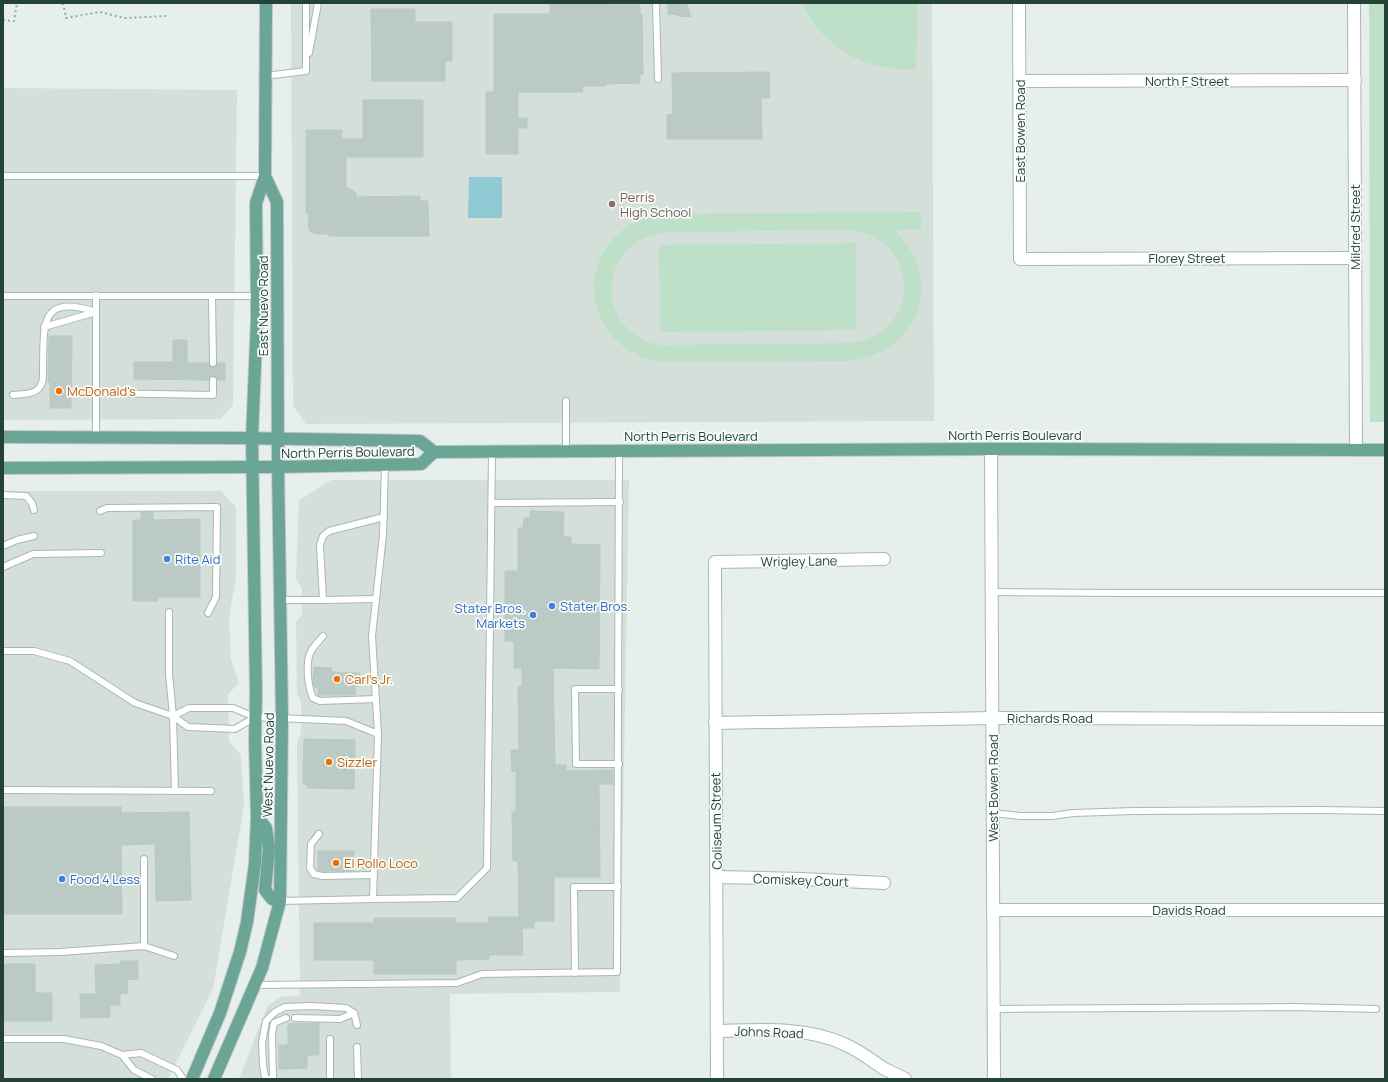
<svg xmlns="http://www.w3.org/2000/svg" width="1388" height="1082" viewBox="0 0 1388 1082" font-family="Manrope,sans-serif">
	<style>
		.built { fill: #d4dfda }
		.green { fill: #bfe0c8; fill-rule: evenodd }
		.water { fill: #8ec9d4 }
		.building { fill: #bbcac4; stroke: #b8c9c2 }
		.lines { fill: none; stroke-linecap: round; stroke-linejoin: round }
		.lane-casing { stroke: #a8b8b2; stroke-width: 8 }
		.street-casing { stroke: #a8b8b2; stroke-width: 14 }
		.primary-casing { stroke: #c2cac8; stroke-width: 14 }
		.path { stroke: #86b3a5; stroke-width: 2; stroke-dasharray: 2 3; stroke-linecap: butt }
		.lane { stroke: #fff; stroke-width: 6 }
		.street { stroke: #fff; stroke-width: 12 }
		.primary { stroke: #6aa596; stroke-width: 12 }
		.education-dot { fill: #8d6e63; stroke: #f7fbf9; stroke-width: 1.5 }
		.food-dot { fill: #e8710a; stroke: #f7fbf9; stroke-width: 1.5 }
		.shop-dot { fill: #3f7fe0; stroke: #f7fbf9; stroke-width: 1.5 }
		.labels { text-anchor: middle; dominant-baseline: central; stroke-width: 3.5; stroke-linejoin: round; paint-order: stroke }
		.street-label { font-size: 13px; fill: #24423a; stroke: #f7fbf9 }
		.education-label { font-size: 13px; fill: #785e54; stroke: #f7fbf9; text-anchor: start }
		.food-label { font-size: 13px; fill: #c56008; stroke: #f7fbf9; text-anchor: start }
		.shop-label { font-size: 13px; fill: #366cbe; stroke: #f7fbf9; text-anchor: start }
	</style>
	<rect width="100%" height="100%" fill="#e6efeb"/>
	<g class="built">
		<polygon points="291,3 932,3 934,421 306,424 293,406"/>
		<polygon points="3,88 237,90 233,405 220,419 3,420"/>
		<polygon points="331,480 629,480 620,992 450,994 451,1079 239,1079 268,1005 281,997 300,995 297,741 301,734 301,702 297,693 296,622 302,614 302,588 296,579 299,500"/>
		<polygon points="3,491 221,491 236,507 236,577 229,619 231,659 239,683 228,694 229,741 241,755 244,806 213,989 168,1079 3,1079"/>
	</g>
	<g class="green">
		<path d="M802,3H918L916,70C893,69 870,67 849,55C842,51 834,44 827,38C816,28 808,17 802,3Z"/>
		<polygon points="1369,3 1385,3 1385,422 1370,422"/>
		<path d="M921,212V229L895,230C946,280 919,354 848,361L657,362C567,340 576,222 667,214ZM847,230C922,234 923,338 848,343L659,345C591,329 598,238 667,232Z"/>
		<polygon points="856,243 856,330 660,332 659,245"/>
	</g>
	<polygon class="water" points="469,177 502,177 502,218 468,218"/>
	<g class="building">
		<polygon points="550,3 606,3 606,5 640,5 640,15 642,15 643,74 640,74 640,83 606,84 606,86 583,86 582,92 518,92 518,118 527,118 527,128 518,128 518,154 486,154 486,92 494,92 494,14 550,14"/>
		<polygon points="668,3 686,3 691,17 678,16 676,14 668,15"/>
		<polygon points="371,9 415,9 415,22 452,22 452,61 445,61 445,81 372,81"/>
		<polygon points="769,72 770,98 761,98 762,139 667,139 667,115 673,114 672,73"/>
		<polygon points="363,100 423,100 423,157 346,157 346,187 355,192 357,197 420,196 420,201 428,201 429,236 329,236 329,234 316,234 311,232 308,227 309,214 306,214 306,130 342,130 342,139 363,139"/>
		<polygon points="49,336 72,336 71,408 50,408 50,382 48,382"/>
		<polygon points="173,340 187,340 187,363 208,363 209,366 213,367 216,367 218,363 225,363 225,380 218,380 217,377 213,376 210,376 209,380 134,379 134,362 173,362"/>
		<polygon points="530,511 564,512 563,537 571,537 571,544 600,545 599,669 553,668 555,765 566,765 566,771 613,770 613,784 599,784 600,877 554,877 554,921 534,921 534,928 522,928 523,955 489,955 489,959 456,960 456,974 374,974 374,960 314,960 314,923 374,923 374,918 456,918 456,923 488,923 488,917 519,917 518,861 513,861 512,812 516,812 516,771 512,772 511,750 519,750 518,687 522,686 522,668 514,668 514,641 505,641 505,571 518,571 518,528 523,528 524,518 530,518"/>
		<polygon points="141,512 153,512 153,520 200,519 200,597 158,597 158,601 133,601 133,520 141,520"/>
		<polygon points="314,667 332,668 331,672 360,673 360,686 356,686 355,695 318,695 319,688 315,688 313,682"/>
		<polygon points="304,739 355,740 354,789 307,788 307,784 303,784"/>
		<polygon points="3,807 121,807 121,813 189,812 191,900 156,901 155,844 121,845 122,914 3,914"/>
		<polygon points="318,851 354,851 354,871 323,871 318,870"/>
		<polygon points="120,961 138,961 138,979 127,980 128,993 120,994 120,1005 110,1005 110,1017 81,1018 80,994 96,994 95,965 121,964"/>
		<polygon points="3,964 35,964 35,993 52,993 52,1021 3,1021"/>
		<polygon points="319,1023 319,1055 307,1055 307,1068 279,1069 279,1045 288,1045 288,1024"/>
	</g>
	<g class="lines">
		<g class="lane-casing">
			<g id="lane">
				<polyline points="656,3 658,79"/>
				<polyline points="309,53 318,3"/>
				<polyline points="265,76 306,71 306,3"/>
				<polyline points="3,176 265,176"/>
				<polyline points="96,295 96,437"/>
				<polyline points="3,296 257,296"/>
				<polyline points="212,296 213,363"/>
				<polyline points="44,327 96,312"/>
				<polyline points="96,393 213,395 213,380"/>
				<path d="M13,395C20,394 31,395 37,390C44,385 43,376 43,368C44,325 39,293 96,312"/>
				<polyline points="566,451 566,401"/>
				<polyline points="3,495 26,496 32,503 34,510"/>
				<polyline points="492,503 620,502"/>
				<polyline points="100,511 107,508 217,507 216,597 208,613"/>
				<polyline points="3,546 17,540 34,536"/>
				<polyline points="3,567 33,554 101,553"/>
				<polyline points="993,592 1122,593 1385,593"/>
				<polyline points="280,600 323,600 376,599"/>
				<polyline points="323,600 320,545 323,536 329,531 384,517"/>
				<polyline points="169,612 169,674 173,716 175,791"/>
				<path d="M323,636C319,641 314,646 311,651C305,662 308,687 313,698L320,701L376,699"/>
				<polyline points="3,651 34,651 70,661 135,703 173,716 188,727 235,729 255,717"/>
				<polyline points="173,716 189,708 233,708 255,717 346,721 378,734"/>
				<polyline points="619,764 576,764 575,689 619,689"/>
				<polyline points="3,790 211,791"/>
				<polyline points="993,813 1020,816 1052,816 1073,813 1134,811 1320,810 1385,811"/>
				<polyline points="319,834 311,844 310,868 314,874 322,876 374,875"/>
				<polyline points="373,899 378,734 372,636 383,535 385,465"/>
				<polyline points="280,901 373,899 457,898 487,868 492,452"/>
				<polyline points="144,946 144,859"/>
				<polyline points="3,953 60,952 144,946 174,956"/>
				<polyline points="575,973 574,887 618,887"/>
				<polyline points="255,985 457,983 482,974 617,972 619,450"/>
				<polyline points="994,1009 1292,1007 1376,1009"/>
				<polyline points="295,1018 340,1019 354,1013"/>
				<polyline points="3,1039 64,1039 101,1046 122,1055 141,1053 177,1070 183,1079"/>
				<polyline points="330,1039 330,1079"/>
				<polyline points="357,1047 358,1079"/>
				<polyline points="122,1055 134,1070 152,1079"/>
				<polyline points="268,1079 265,1077 263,1065 262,1043 266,1021 275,1012 285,1007 312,1006 346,1008 354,1013 357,1025"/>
				<polyline points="273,1079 272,1034 274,1023 286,1018"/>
			</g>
		</g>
		<g class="street-casing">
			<g id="street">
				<polyline points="1019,3 1020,259 1355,258"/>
				<polyline points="1354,3 1356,450"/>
				<polyline points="1020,81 1355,80"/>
				<polyline points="991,449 994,1079"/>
				<polyline points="715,723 993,718 1385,719"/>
				<polyline points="717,877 801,879 884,883"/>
				<polyline points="994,910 1385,910"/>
				<path d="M717,1031C759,1030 805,1026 844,1044C858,1050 870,1059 883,1068C890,1072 898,1075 905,1079"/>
				<polyline points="717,1079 715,562 884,559"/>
			</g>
		</g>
		<g class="primary-casing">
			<g id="primary">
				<polyline points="3,437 234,438 420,441 434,452"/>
				<polyline points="3,468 278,467 421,464 434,452 991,449 1385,450"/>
				<polyline points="257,817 266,828 269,848 265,890 272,899 280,901"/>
				<polyline points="192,1079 220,1013 240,952 247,922 255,864 257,817 255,740 256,693 252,438 257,317 256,203 265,176 266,3"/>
				<polyline points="214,1079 262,968 280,901 282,718 278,467 277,202 265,176"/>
			</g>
		</g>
		<g class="path">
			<polyline points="63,3 66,18 100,12 124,18 166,16"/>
			<polyline points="3,20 14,21 17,3"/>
		</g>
		<use href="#lane" class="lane"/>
		<use href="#street" class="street"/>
		<use href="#primary" class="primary"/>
	</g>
	<circle class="education-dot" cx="612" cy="204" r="4"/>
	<g class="food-dot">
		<circle cx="59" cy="391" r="4"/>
		<circle cx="337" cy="679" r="4"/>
		<circle cx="329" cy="762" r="4"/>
		<circle cx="336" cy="863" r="4"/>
	</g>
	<g class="shop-dot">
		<circle cx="167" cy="559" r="4"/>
		<circle cx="552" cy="606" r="4"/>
		<circle cx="533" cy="615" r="4"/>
		<circle cx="62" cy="879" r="4"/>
	</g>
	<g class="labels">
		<g class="street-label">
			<text x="1187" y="81">North F Street</text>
			<text transform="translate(1020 131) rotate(-90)">East Bowen Road</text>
			<text transform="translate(1355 227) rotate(-90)">Mildred Street</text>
			<text x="1187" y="258">Florey Street</text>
			<text transform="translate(263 306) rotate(-90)">East Nuevo Road</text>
			<text x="1015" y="435">North Perris Boulevard</text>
			<text x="691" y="436">North Perris Boulevard</text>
			<text transform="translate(348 452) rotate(-1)">North Perris Boulevard</text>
			<text transform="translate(799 561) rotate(-1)">Wrigley Lane</text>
			<text x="1050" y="718">Richards Road</text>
			<text transform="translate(268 765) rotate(-89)">West Nuevo Road</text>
			<text transform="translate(993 788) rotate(-90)">West Bowen Road</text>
			<text transform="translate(716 821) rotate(-91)">Coliseum Street</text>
			<text transform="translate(801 880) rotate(2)">Comiskey Court</text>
			<text x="1189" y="910">Davids Road</text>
			<text transform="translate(769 1032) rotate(2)">Johns Road</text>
		</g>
		<g class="education-label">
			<text x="620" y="197">Perris<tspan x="620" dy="15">High School</tspan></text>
		</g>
		<g class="food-label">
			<text x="67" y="391">McDonald's</text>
			<text x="345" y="679">Carl's Jr.</text>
			<text x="337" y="762">Sizzler</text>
			<text x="344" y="863">El Pollo Loco</text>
		</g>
		<g class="shop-label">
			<text x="175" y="559">Rite Aid</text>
			<text x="560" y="606">Stater Bros.</text>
			<text x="525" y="608" text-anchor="end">Stater Bros.<tspan x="525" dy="15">Markets</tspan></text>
			<text x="70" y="879">Food 4 Less</text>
		</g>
	</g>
	<rect width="1388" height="1082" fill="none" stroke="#24423a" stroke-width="8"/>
</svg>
